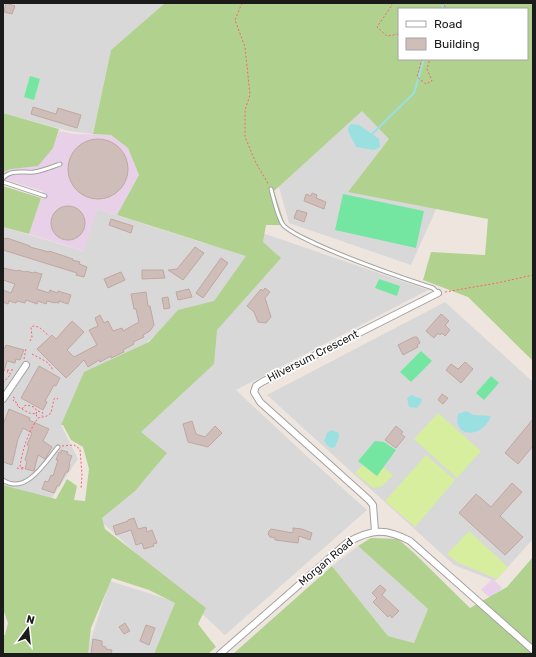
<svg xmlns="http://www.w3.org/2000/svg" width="536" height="657" viewBox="0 0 536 657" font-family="Rubik,sans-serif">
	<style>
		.residential { fill: #d9d8d8 }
		.industrial { fill: #e7d0e8 }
		.grass { fill: #d7ee9e }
		.forest { fill: #b1d28f; fill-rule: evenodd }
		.pitch { fill: #74e6a1 }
		.water { fill: #9ae0e1 }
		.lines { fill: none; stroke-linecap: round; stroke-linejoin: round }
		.stream { stroke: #9ae0e1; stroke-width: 2 }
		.building { fill: #cebdb8; stroke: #c1a7a0 }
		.service-casing { stroke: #a2a2a2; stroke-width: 5 }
		.minor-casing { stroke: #a2a2a2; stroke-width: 8 }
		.path { stroke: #ff5f72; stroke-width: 1; stroke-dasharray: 2 2; stroke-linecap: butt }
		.service { stroke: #fff; stroke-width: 3 }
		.minor { stroke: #fff; stroke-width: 6 }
		.labels { text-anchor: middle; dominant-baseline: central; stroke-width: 3.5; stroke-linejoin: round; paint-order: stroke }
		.street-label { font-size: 11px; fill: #1b1b1b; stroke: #fff }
	</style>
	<rect width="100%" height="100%" fill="#eee5df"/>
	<g class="residential">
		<polygon points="3,3 165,3 111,50 93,134 69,131 3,113"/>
		<polygon points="395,77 479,114 411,265 289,223 278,184"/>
		<polygon points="97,209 207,244 225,220 428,290 236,390 310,459 367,510 225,635 93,514 155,335 61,425 78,459 51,499 3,487 3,227 83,251"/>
		<polygon points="445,302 533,382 533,539 495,581 454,565 267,395"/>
		<polygon points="358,546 428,609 414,643 388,636 332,566"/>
		<polygon points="110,581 176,602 154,654 86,654"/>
	</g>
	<g class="industrial">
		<polygon points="59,131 73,134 111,135 128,148 139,175 117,215 97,209 84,251 29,234 43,191 3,179 3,172 53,148"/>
		<polygon points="491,580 495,581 502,588 492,599 481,590"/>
	</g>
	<g class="grass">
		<polygon points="438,413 481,451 457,478 414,439"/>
		<polygon points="426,455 455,480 415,527 385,501"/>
		<polygon points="363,465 376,476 383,467 393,475 381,487 373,488 355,473"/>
		<polygon points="469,531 508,567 497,579 457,562 447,554"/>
	</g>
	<g class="forest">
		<path d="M165,3H533V361L468,297L423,280L431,252L485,255L488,219L348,192L389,139L362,111L274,191L285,225H266L263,242L281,258L217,330L214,364L141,432L167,453L135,491L102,518L105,529L206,608L198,624L216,647L208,654H154L175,603L149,590L112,578L91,628L88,654H3V635H5L8,623L3,609V485L10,487L56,499L67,479L77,486L74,500L85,501L89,469L83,447L71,440L63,425H61L84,372L149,342L178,310L214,301L246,256L117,215L139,175L128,148L111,135L93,134L111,50ZM399,9H527V59H399Z"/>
		<polygon points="3,113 59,129 53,148 38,166 11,169 3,172"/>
		<polygon points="3,186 41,198 29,234 3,227"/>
		<polygon points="371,538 398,539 413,552 470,608 507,587 533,557 533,654 233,654 332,566 388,636 414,643 428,609 358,546"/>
	</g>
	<g class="pitch">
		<polygon points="30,76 40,79 34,100 24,97"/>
		<polygon points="343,194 424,211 416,248 335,230"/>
		<polygon points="379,279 400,286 397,296 375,288"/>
		<polygon points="421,351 432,361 411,382 400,372"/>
		<polygon points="491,376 499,383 484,400 476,393"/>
		<polygon points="375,441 384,442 396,450 377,476 358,461"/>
	</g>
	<g class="water">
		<path d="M351,124L359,125L379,139L380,147L374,150L356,147C354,140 348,135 348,128Z"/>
		<polygon points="411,395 422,399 421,403 417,408 409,407 407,398"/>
		<path d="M466,411L474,415L491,416C482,440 452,437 458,414Z"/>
		<polygon points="331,430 339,433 339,437 335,447 332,448 328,446 324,441 327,433"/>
	</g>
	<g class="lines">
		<g class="stream">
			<polyline points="442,9 443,3"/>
			<polyline points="372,134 414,93 424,59"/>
		</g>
	</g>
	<g class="building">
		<polygon points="6,3 15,6 12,14 4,12"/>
		<polygon points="33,107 56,114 58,108 81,115 77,128 31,114"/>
		<circle cx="98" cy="169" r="30"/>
		<polygon points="312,193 317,195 316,198 326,202 324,209 304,201 306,194 311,196"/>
		<circle cx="68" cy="223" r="17"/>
		<polygon points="297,210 307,213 304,222 294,218"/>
		<polygon points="111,219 133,226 131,233 109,225"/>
		<polygon points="3,238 7,239 7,238 30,246 30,247 49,252 49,251 73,259 72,260 80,262 79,264 87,267 84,277 76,275 77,273 3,250"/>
		<polygon points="195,247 204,253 183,280 168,270 177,269"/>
		<polygon points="221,258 228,263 203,298 196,293"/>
		<polygon points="3,268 17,271 18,270 25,272 26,271 33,273 34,272 42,274 37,289 49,293 50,290 57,293 58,291 71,295 68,304 59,301 59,303 55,302 55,303 47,301 46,304 38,301 37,304 26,300 25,303 17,301 16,303 9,301 8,304 3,302 3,290 11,293 15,284 3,280"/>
		<polygon points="142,270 163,270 165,278 142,279"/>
		<polygon points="121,272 125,280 108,288 104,279"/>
		<polygon points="265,288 270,292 265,298 271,317 266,323 258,322 254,312 247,306 261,289 263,291"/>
		<polygon points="189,289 192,297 178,300 176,292"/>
		<polygon points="146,292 148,306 150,306 154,325 150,331 143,335 144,337 133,342 134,344 123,350 124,352 111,358 111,356 100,362 99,360 88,367 84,360 66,378 37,349 52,335 56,339 72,321 84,332 67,350 74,357 97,345 89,330 98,326 95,318 100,315 104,323 108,321 113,331 122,328 123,331 139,322 136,309 134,309 131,294"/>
		<polygon points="168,297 170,308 164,309 162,298"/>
		<polygon points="441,314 449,321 445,325 450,330 445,336 442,333 440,335 438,333 434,338 426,331"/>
		<polygon points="414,337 417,337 420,343 417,345 418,347 403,355 398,345"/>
		<polygon points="6,345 24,350 20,360 16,359 15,363 7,361 4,371 3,371 3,348 5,348"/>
		<polygon points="465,362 473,369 461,383 446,370 451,364 458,369"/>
		<polygon points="39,366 60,378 56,386 54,385 45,401 47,402 43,410 21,398"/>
		<polygon points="442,394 448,398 443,404 438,400"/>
		<polygon points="9,409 30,418 29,420 49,429 43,441 52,447 45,459 38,455 34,471 25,469 27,461 25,460 29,446 27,445 32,433 23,428 18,439 12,465 3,462 3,425"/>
		<polygon points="533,419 533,446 518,464 505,453"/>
		<polygon points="192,421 196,434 205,437 215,426 222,433 208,447 188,442 183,424"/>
		<polygon points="396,426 403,432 401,434 405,437 396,448 385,440"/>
		<polygon points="61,450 68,452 67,454 72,456 69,463 70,464 68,472 66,472 59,486 57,486 54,493 42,489 45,481 48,482 51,475 53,476 58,460 56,460 59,452 61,453"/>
		<polygon points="512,483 522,492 500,516 523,537 505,555 459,513 476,494 491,507"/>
		<polygon points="134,518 138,529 146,527 147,532 152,530 157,543 153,544 154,546 144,549 142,543 136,545 131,530 116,535 113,526 128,521 128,520"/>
		<polygon points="293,528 302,529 312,533 310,540 299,536 298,543 275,540 275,538 270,537 268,534 269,531 271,529 293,533"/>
		<polygon points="380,585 386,590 382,595 399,611 392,618 390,615 388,617 373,602 377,598 372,593"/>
		<polygon points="125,623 130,631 124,634 119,627"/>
		<polygon points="146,625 155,628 149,645 140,641"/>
		<polygon points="93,639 102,641 102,646 106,647 106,649 112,650 111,654 91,654"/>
	</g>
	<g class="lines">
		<g class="service-casing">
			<g id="service">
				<path d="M3,178C11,169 23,173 34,172C42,171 52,167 60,164"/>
				<polyline points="3,182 45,196"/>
				<path d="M271,189C273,197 279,221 284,226C293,234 306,239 316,244C354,261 393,275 433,288L438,293"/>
				<path d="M3,480C26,496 46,461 58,447"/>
			</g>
		</g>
		<g class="minor-casing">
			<g id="minor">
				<polyline points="3,399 26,365"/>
				<polyline points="375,531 373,505 369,500 260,402 254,392 256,386 262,382 438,293"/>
				<path d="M220,654L348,542C372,529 386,528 410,541L533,650"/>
			</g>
		</g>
		<g class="path">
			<polyline points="242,3 235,20 245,47 250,95 245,110 245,137 256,163 269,185"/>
			<polyline points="391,3 392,5 377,27 387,36 399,34"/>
			<polyline points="441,3 448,9"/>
			<polyline points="422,59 417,77 426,84 432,81 427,69 430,59"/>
			<polyline points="445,292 497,283 533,275"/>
			<polyline points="30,341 32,337 31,327 33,326 39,327 49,336"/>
			<polyline points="32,354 47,362 52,368 52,370"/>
			<polyline points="24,359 26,348"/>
			<polyline points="3,370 15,370"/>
			<polyline points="3,383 11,374 7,372 8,371"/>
			<polyline points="13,397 15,398 13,401 18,403 17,406 29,413 36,414 37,417"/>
			<polyline points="22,409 24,406 27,405 34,407 37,411 36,414"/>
			<polyline points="38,411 43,413 42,416"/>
			<polyline points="62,446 74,445 80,449 82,475 81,489"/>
			<path d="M17,468L23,469L24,468L20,467C22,451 28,432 38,418L47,416L51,413L54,399L55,398L58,399"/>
		</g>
		<use href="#service" class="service"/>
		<use href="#minor" class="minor"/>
	</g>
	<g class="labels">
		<g class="street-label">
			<text transform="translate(313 356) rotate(-27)">Hilversum Crescent</text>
			<text transform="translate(326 562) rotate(-40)">Morgan Road</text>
		</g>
	</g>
	<rect width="536" height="657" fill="none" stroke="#1b1b1b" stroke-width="8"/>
	<rect x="398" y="8" width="130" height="52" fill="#ffffff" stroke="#a4a4a4"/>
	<rect x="406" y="21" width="20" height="6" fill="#ffffff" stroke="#a4a4a4"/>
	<text x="434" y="28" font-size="12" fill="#1b1b1b">Road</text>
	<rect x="406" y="38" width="20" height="12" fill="#cebdb8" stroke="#a4a4a4"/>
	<text x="434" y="48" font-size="12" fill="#1b1b1b">Building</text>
	<g transform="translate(28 629) rotate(15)" stroke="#ffffff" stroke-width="3" paint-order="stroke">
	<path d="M0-3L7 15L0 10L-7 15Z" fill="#1b1b1b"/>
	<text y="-6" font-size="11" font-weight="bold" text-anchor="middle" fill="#1b1b1b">N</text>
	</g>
</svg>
